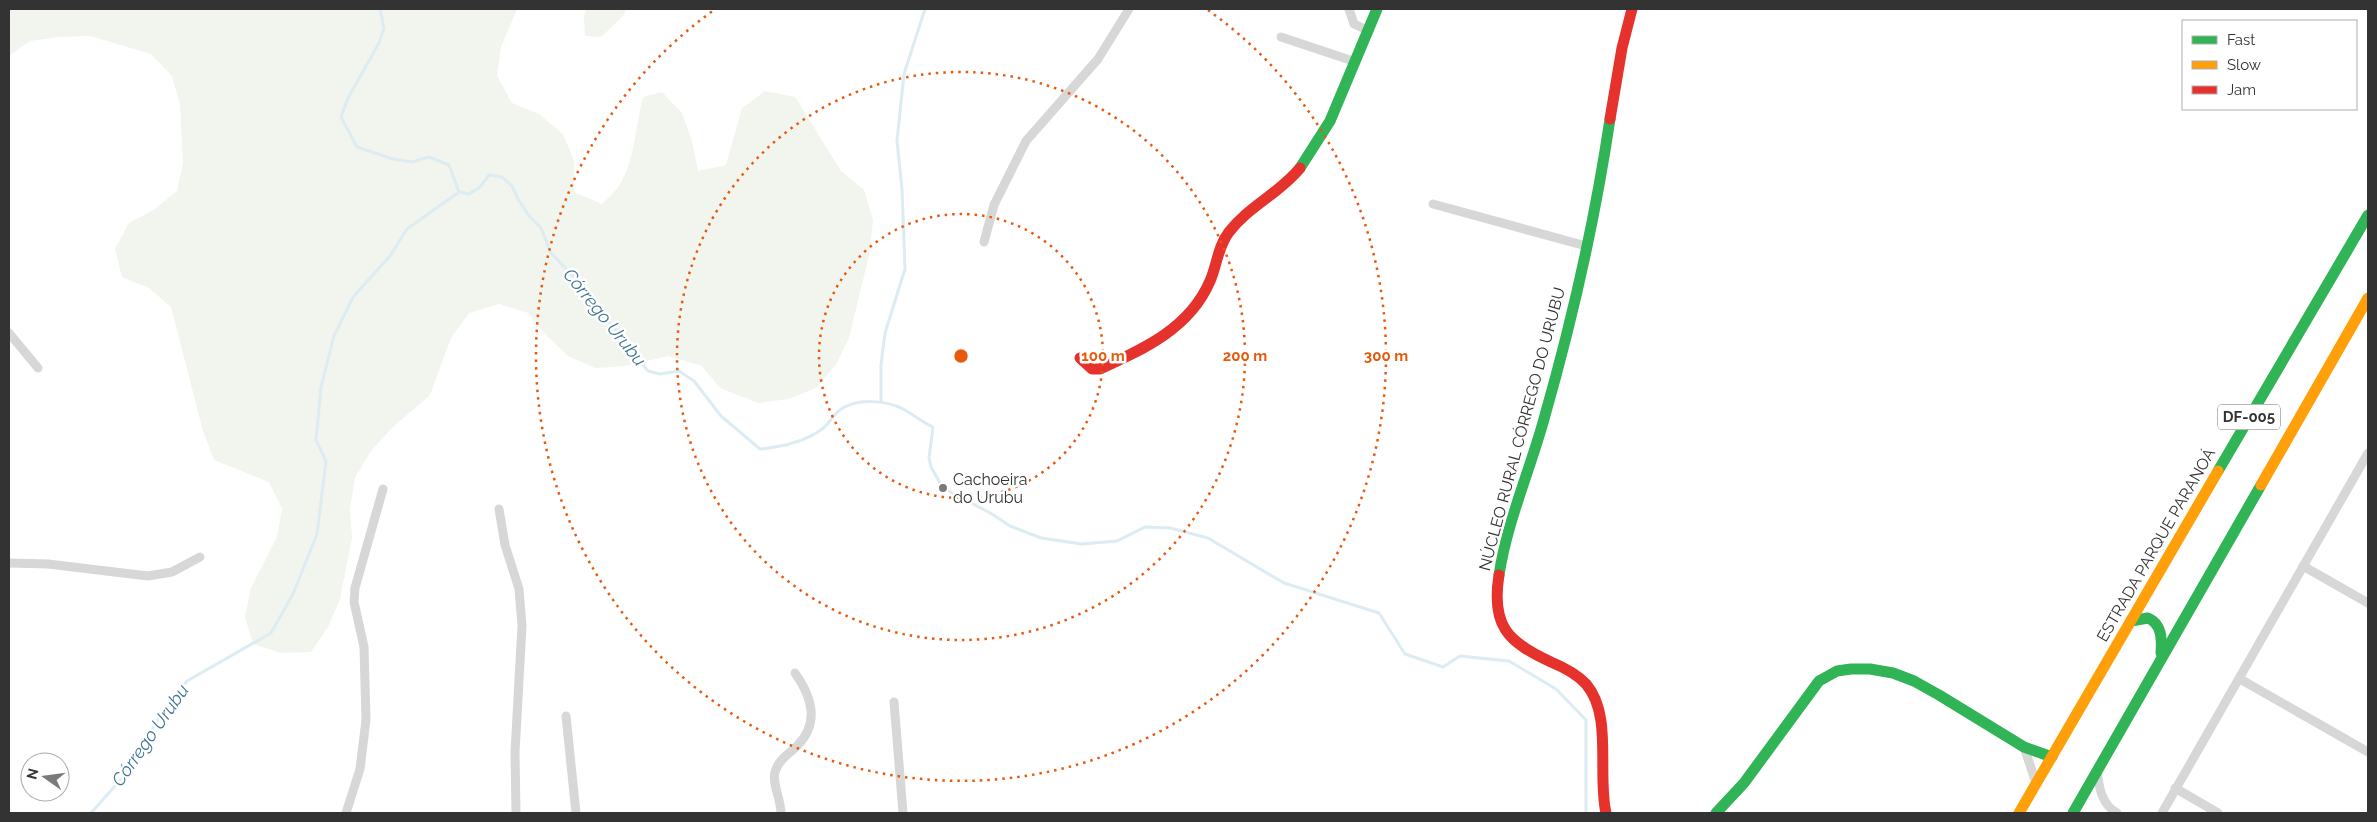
<svg xmlns="http://www.w3.org/2000/svg" width="2377" height="822" viewBox="0 0 2377 822" font-family="Raleway,sans-serif">
	<style>
		.green { fill: #f1f5ed }
		.lines { fill: none; stroke-linecap: round; stroke-linejoin: round }
		.stream { stroke: #ddebf3; stroke-width: 3 }
		.street { stroke: #d7d7d7; stroke-width: 9 }
		.fast { stroke: #30b455; stroke-width: 11 }
		.slow { stroke: #ff9f0a; stroke-width: 11 }
		.jam { stroke: #e5322d; stroke-width: 11 }
		.ring { fill: none; stroke: #e8590c; stroke-width: 2.5; stroke-dasharray: 2.5 5 }
		.poi-dot { fill: #7a7a7a; stroke: #fff; stroke-width: 2 }
		.labels { text-anchor: middle; dominant-baseline: central; stroke-width: 5; stroke-linejoin: round; paint-order: stroke }
		.shield { fill: #fff; stroke: #707070; stroke-width: 1 }
		.shield-label { font-size: 15px; font-weight: bold; fill: #333 }
		.street-label { font-size: 16px; fill: #333; stroke: #fff }
		.poi-label { font-size: 16px; fill: #333; stroke: #fff; text-anchor: start }
		.water-label { font-size: 18px; font-style: italic; fill: #3f7597; stroke: #fff }
		.centre { fill: #e8590c; stroke: #fff; stroke-width: 2.5 }
		.ring-label { font-size: 15px; text-anchor: middle; font-weight: bold; fill: #e8590c; stroke: #fff; stroke-width: 5; stroke-linejoin: round; paint-order: stroke }
	</style>
	<rect width="100%" height="100%" fill="#fff"/>
	<g class="green">
		<path d="M9,9H517L501,47L497,76L512,103L539,114L563,134L574,161V192L602,204C608,198 618,189 622,181C635,155 636,125 643,97L662,92L682,113L692,141L698,171L726,165L742,108L765,91L795,97L841,171L864,190L873,220L870,251L849,338L836,365L816,388L788,399L758,403L720,388L702,366L668,356L625,366L595,368L568,356L546,335L528,313L499,304L469,313L451,338L430,395L392,428L370,452L355,478L350,509L352,538L340,599L328,627L311,652L281,653L253,644L245,617L251,588L277,537L282,509L269,482L214,460L203,431L171,307L149,288L122,277L115,249L129,223L155,209L177,191L183,163L180,105L172,76L151,54L90,36L60,37L30,41L9,56Z"/>
		<polygon points="586,9 626,9 623,16 601,37 585,36 584,17"/>
	</g>
	<g class="lines">
		<g class="stream">
			<path d="M380,9L384,28L379,43L348,98L341,117L357,147L393,159L412,162L429,157L449,165L459,192L469,194L480,187L489,175L502,177L512,186L518,199L529,216L541,228L551,253L587,291L597,307L648,371L660,374L679,371L694,381L721,416L760,449C781,447 805,442 822,429C829,424 833,415 840,410C856,398 886,400 903,409C913,414 922,422 933,427L929,458L931,467L943,488L992,514L1010,526L1041,538L1082,544L1117,541L1145,527L1170,528L1208,538L1284,583L1379,613L1405,654L1443,667L1460,656L1509,661L1556,689L1586,720V813"/>
			<polyline points="881,402 881,365 885,333 905,269 902,189 897,141 904,74 925,9"/>
			<polyline points="91,813 124,776 160,716 187,681 271,633 293,594 317,534 326,461 316,440 321,387 334,336 353,297 390,256 407,229 459,192"/>
		</g>
		<g class="street">
			<polyline points="1349,9 1354,24 1369,31"/>
			<polyline points="1281,37 1356,62"/>
			<polyline points="1433,204 1586,246"/>
			<polyline points="984,242 994,205 1026,141 1098,59 1129,9"/>
			<polyline points="9,333 38,368"/>
			<polyline points="499,509 505,545 519,589 522,626 515,752 516,813"/>
			<polyline points="9,563 48,564 148,576 172,572 200,557"/>
			<polyline points="2303,566 2368,603"/>
			<polyline points="2240,679 2368,752"/>
			<polyline points="894,702 903,813"/>
			<polyline points="566,716 576,813"/>
			<polyline points="2024,747 2036,783"/>
			<path d="M2097,770C2099,787 2101,804 2117,813"/>
			<polyline points="2175,788 2218,813"/>
			<polyline points="346,813 360,769 366,720 364,647 354,602 355,588 383,489"/>
			<path d="M781,813C781,800 772,784 775,772C778,760 789,754 797,746C820,723 812,697 795,673"/>
			<polyline points="2162,813 2368,453"/>
		</g>
		<g class="fast">
			<polyline points="1300,168 1330,121 1377,9"/>
			<polyline points="2218,471 2368,215"/>
			<path d="M1499,575C1507,522 1530,470 1544,419C1572,321 1595,220 1610,119"/>
			<path d="M2131,621L2148,618C2162,624 2162,639 2161,653"/>
			<polyline points="1716,813 1744,783 1819,681 1837,671 1851,669 1870,669 1893,673 1914,681 1939,695 2024,747 2052,757"/>
			<polyline points="2073,813 2261,485"/>
		</g>
		<g class="slow">
			<polyline points="2261,485 2368,298"/>
			<polyline points="2019,813 2218,471"/>
		</g>
		<g class="jam">
			<polyline points="1610,119 1622,48 1632,9"/>
			<path d="M1080,358L1092,369H1100C1144,349 1190,328 1210,281C1217,265 1218,246 1229,232C1249,206 1280,193 1300,168"/>
			<path d="M1499,575C1491,625 1507,642 1551,662C1563,667 1576,673 1586,684C1613,715 1597,774 1606,813"/>
		</g>
	</g>
	<g class="ring">
		<circle cx="961" cy="356" r="142"/>
		<circle cx="961" cy="356" r="284"/>
		<path d="M1208 10A425 425 0 1 1 714 10"/>
	</g>
	<circle class="poi-dot" cx="943" cy="488" r="5"/>
	<g class="labels">
		<rect class="shield" x="2218" y="404.5" width="62" height="25" rx="4"/>
		<g class="shield-label">
			<text x="2249" y="417">DF-005</text>
		</g>
		<g class="street-label">
			<text transform="translate(1522 429) rotate(-75)">NÚCLEO RURAL CÓRREGO DO URUBU</text>
			<text transform="translate(2156 545) rotate(-60)">ESTRADA PARQUE PARANOÁ</text>
		</g>
		<g class="poi-label">
			<text x="953" y="479">Cachoeira<tspan x="953" dy="18">do Urubu</tspan></text>
		</g>
		<g class="water-label">
			<text transform="translate(605 317) rotate(51)">Córrego Urubu</text>
			<text transform="translate(150 735) rotate(-55)">Córrego Urubu</text>
		</g>
	</g>
	<circle cx="961" cy="356" r="8" class="centre"/>
	<g class="ring-label">
		<text x="1103" y="361">100 m</text>
		<text x="1245" y="361">200 m</text>
		<text x="1386" y="361">300 m</text>
	</g>
	<rect width="2377" height="822" fill="none" stroke="#333333" stroke-width="20"/>
	<rect x="2182" y="20" width="175" height="90" fill="#ffffff" stroke="#adadad"/>
	<rect x="2192" y="36" width="25" height="8" fill="#30b455" stroke="#adadad"/>
	<text x="2227" y="45" font-size="15" fill="#333333">Fast</text>
	<rect x="2192" y="61" width="25" height="8" fill="#ff9f0a" stroke="#adadad"/>
	<text x="2227" y="70" font-size="15" fill="#333333">Slow</text>
	<rect x="2192" y="86" width="25" height="8" fill="#e5322d" stroke="#adadad"/>
	<text x="2227" y="95" font-size="15" fill="#333333">Jam</text>
	<g transform="translate(45 777) rotate(284)"><circle r="24" fill="#ffffff" stroke="#adadad"/>
	<path d="M0-4L9 19L0 12L-9 19Z" fill="#7a7a7a"/>
	<text y="-8" font-size="14" font-weight="bold" text-anchor="middle" fill="#333333">N</text>
	</g>
</svg>
